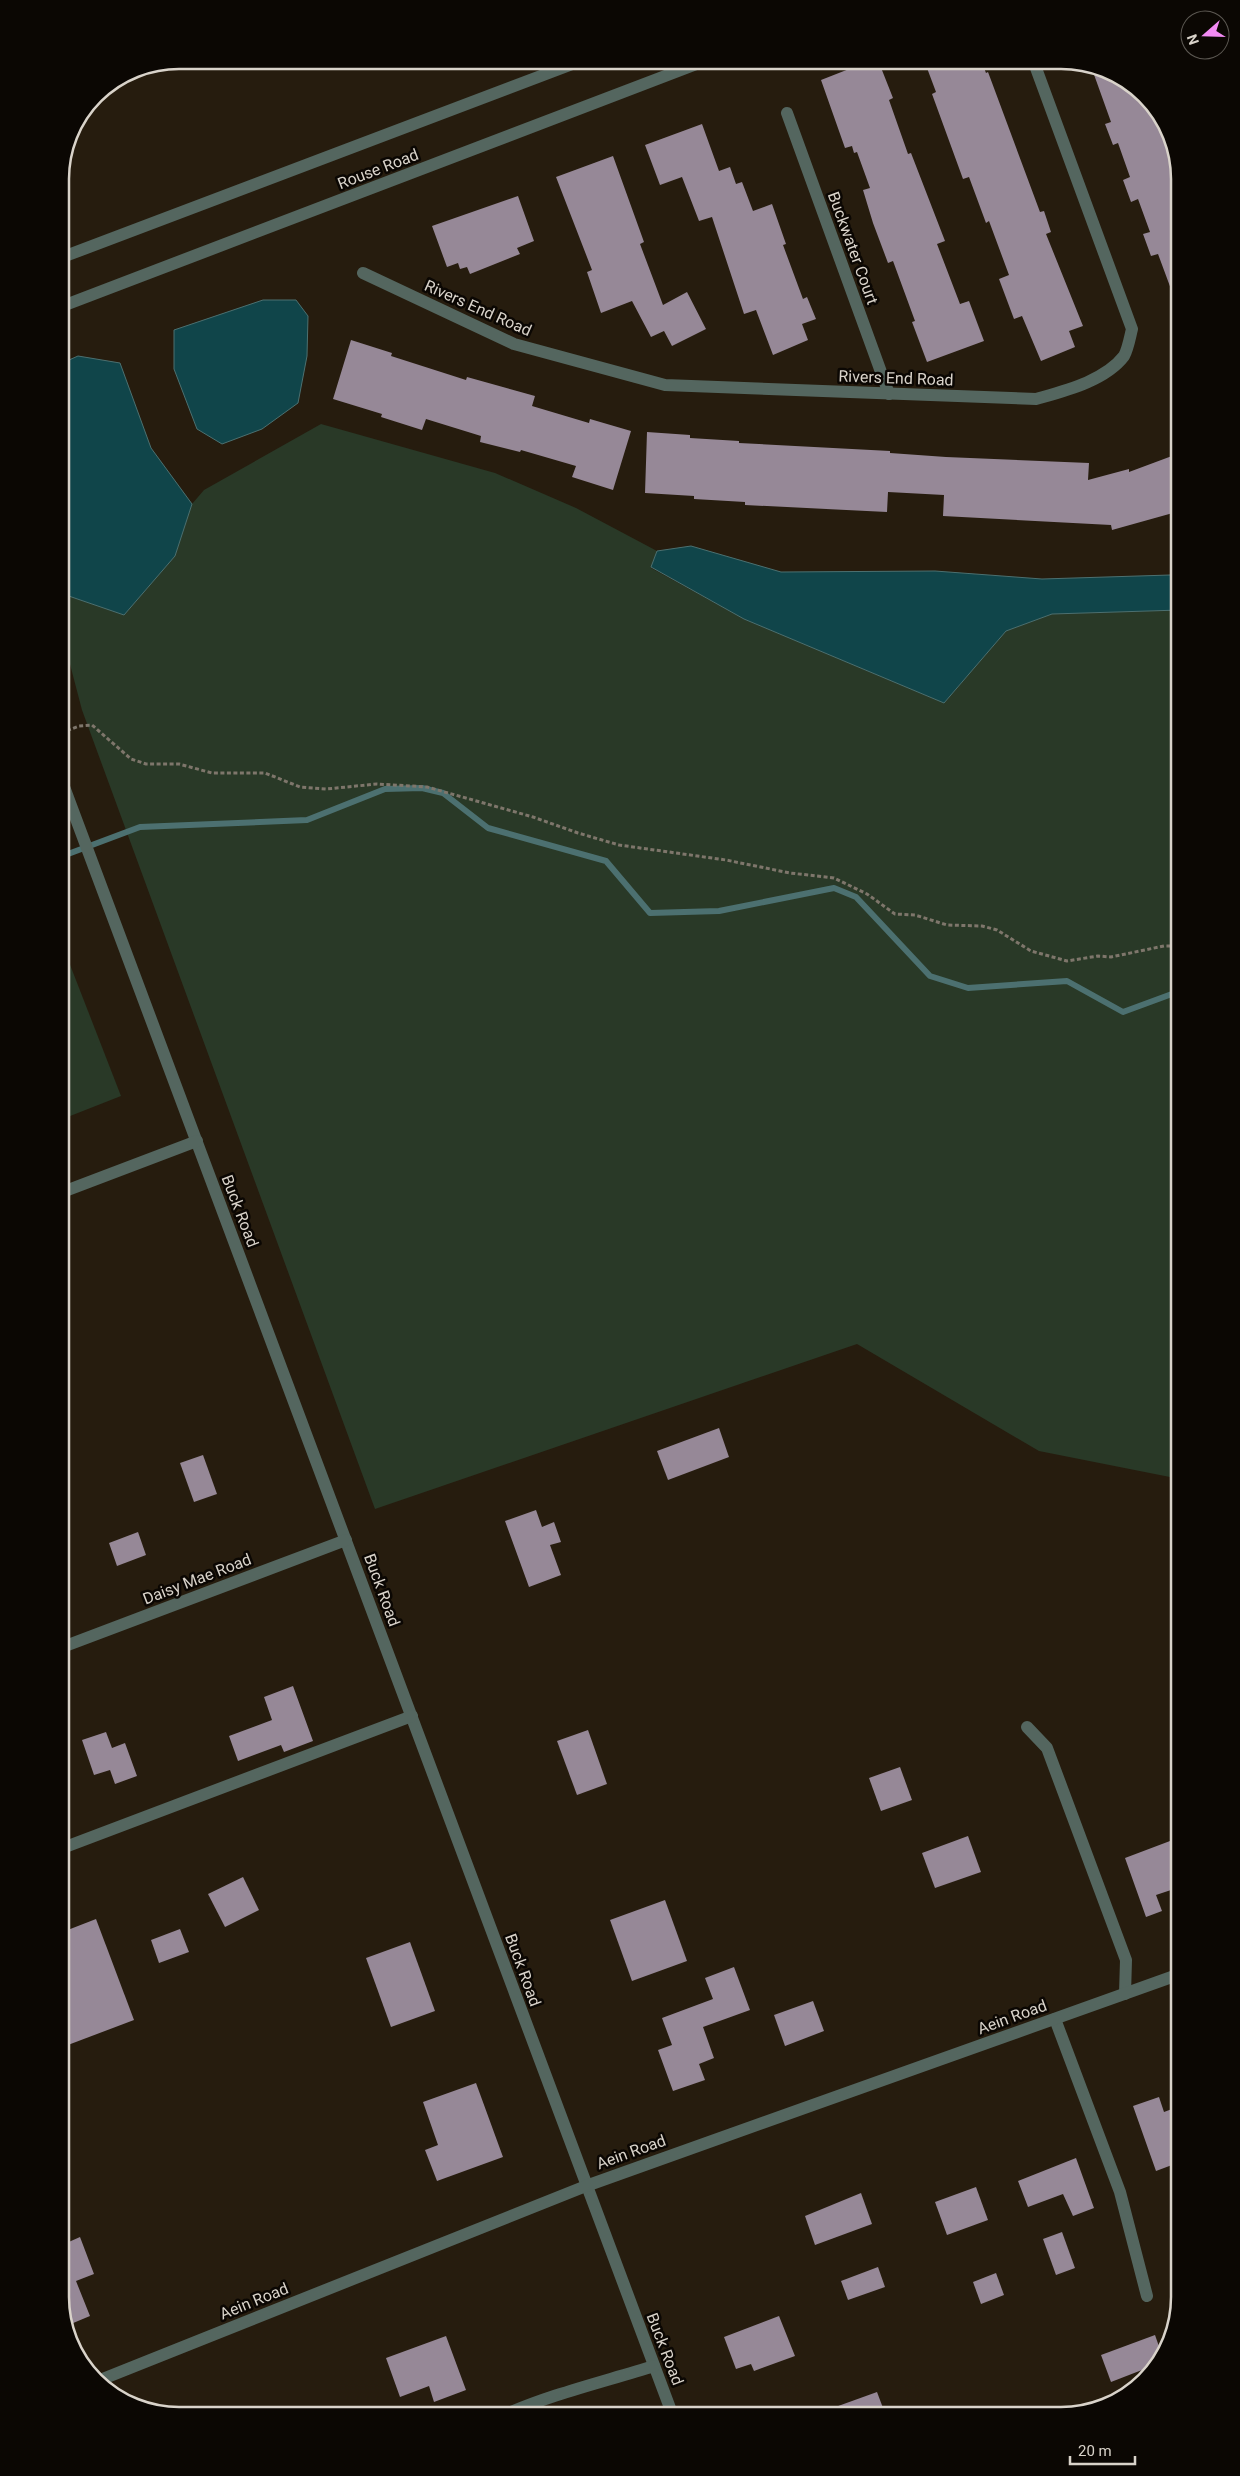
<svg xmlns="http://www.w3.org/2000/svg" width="1240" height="2476" viewBox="0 0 1240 2476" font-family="Roboto,sans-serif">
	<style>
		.green { fill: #293927 }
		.water { fill: #10454a; stroke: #4c7070 }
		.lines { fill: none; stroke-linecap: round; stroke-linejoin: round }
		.stream { stroke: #4c7070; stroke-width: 6 }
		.building { fill: #968897 }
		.path { stroke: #7e766b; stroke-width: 3; stroke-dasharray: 4 2.5; stroke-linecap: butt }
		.minor { stroke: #54665f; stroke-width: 12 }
		.labels { text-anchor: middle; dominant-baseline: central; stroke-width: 5; stroke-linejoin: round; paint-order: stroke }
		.street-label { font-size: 16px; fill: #d9d3ca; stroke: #0b0703 }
		.rim { fill: none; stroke: #d9d3ca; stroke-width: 2.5 }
	</style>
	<rect width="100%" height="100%" fill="#261c0e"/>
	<g class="green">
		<polygon points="321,424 495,473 576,508 657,551 651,568 744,619 944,703 1006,631 1052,614 1180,610 1180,1479 1039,1451 857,1344 375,1509 82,710 60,626 60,593 124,615 175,556 192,504 204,490"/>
		<polygon points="60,939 121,1096 60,1120"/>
	</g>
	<g class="water">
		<polygon points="263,300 296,300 308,316 307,356 298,403 262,429 222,444 197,429 174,369 174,330"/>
		<polygon points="78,356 120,363 151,448 192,504 175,556 124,615 60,593 60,364"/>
		<polygon points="691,546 781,572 935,571 1042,579 1170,575 1180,572 1180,610 1052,614 1006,631 944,703 744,619 651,567 657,551"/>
	</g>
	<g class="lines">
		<polyline class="stream" points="60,857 140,827 307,820 385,789 422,788 443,793 488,828 606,861 650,913 719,911 834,888 856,897 930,976 968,988 1067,981 1123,1012 1180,991"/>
	</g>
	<g class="building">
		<polygon points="872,60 878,60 893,98 889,100 908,154 911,153 945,241 937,244 960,304 969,301 984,341 927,362 912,322 915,321 893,261 888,263 873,223 863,190 870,188 857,152 854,153 852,146 845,148 821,80"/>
		<polygon points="924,60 981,60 986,73 988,72 1040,212 1044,211 1051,232 1046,234 1083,326 1069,331 1075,347 1041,361 1022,316 1014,319 999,279 1009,275 989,221 986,223 969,177 963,179 932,94 936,92"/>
		<polygon points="1092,69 1133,84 1162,122 1170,143 1173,142 1180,179 1180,308 1178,308 1158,254 1151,256 1143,234 1150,232 1138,199 1131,202 1123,180 1130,177 1118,143 1113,145 1105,124 1111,122"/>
		<polygon points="702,124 719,171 730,167 736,184 742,182 753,211 772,204 786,244 783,245 803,299 807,297 816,319 802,324 808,340 773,355 756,310 744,314 712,217 699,221 682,177 660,185 645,145"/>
		<polygon points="613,156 644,242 640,244 663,305 687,292 706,329 672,346 664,331 651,337 632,301 601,313 587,272 592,270 556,177"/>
		<polygon points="518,196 534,241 517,248 520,254 470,274 467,267 460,269 458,263 447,267 432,226"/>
		<polygon points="351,340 392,353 391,356 466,380 467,377 535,396 532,406 589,423 590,419 631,431 613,490 572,477 576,466 521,450 520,452 480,442 481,436 426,419 422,430 381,417 382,414 333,399"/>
		<polygon points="647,432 690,435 690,438 739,441 739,443 890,451 890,453 946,457 1089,463 1088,480 1129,469 1129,472 1180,453 1180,511 1112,530 1111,525 943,516 944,495 888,492 887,512 745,505 745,502 694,499 694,496 645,493"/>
		<polygon points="719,1428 729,1457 668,1480 657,1451"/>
		<polygon points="203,1455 217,1494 194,1502 180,1463"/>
		<polygon points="536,1510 542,1527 554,1522 561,1542 550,1545 561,1575 529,1587 505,1521"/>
		<polygon points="138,1532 146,1555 117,1566 109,1543"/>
		<polygon points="293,1686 313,1741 284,1752 281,1745 238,1761 229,1736 272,1720 264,1697"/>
		<polygon points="588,1730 607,1784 577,1795 557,1741"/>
		<polygon points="106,1732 112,1748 125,1743 137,1776 115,1784 110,1770 94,1775 82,1740"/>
		<polygon points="900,1767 912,1800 881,1811 869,1778"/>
		<polygon points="968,1836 981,1872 935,1888 922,1853"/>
		<polygon points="1170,1841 1180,1868 1180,1887 1156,1895 1162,1911 1146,1917 1125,1858"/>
		<polygon points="243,1877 259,1910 225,1927 208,1894"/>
		<polygon points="665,1900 687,1961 632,1981 610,1920"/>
		<polygon points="96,1919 134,2020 60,2048 60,1933"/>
		<polygon points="180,1929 189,1952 159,1963 151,1940"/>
		<polygon points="410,1942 435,2011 391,2027 366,1958"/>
		<polygon points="734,1967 750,2010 703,2027 714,2058 699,2064 705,2080 673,2091 658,2050 672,2045 662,2018 713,1999 705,1978"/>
		<polygon points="813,2001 824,2031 785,2046 774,2015"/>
		<polygon points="476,2083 503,2157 437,2181 425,2150 438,2145 423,2102"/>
		<polygon points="1159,2097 1164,2112 1180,2106 1180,2162 1156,2171 1133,2106"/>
		<polygon points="1076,2158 1094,2208 1073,2216 1063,2194 1028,2207 1018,2181"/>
		<polygon points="976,2187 988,2220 947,2235 935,2202"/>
		<polygon points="861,2193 872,2224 815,2245 805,2216"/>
		<polygon points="1062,2232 1075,2268 1056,2275 1043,2239"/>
		<polygon points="80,2237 94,2274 76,2281 90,2316 66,2326 60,2297 60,2244 62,2245"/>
		<polygon points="878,2267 885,2287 848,2300 841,2281"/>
		<polygon points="996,2273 1004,2295 981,2304 973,2282"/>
		<polygon points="779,2316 795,2356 754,2371 751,2364 736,2369 724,2337"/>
		<polygon points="1155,2335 1162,2355 1160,2363 1111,2382 1101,2355"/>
		<polygon points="446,2336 466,2390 434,2402 429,2386 400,2397 386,2358"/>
		<polygon points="877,2392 886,2416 817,2416 816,2414"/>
	</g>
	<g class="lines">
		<polyline class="path" points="61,733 79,726 92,725 131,759 146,764 179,764 212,773 265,773 300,787 326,789 377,784 427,787 533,817 578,833 619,845 726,860 790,873 834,878 867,894 895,914 915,915 947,925 982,926 997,930 1031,951 1067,961 1098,956 1111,957 1164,946 1180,946"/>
		<g class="minor">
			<polyline points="787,113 889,394"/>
			<polyline points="60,258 583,60"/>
			<path d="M363,273L514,344L665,385L1036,399C1064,391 1105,381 1124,356C1128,349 1130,337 1132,329L1033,60"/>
			<polyline points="60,307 707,60"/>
			<polyline points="60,776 673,2416"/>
			<polyline points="60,1193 197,1141"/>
			<polyline points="60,1648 346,1540"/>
			<polyline points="1027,1727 1047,1748 1126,1960 1125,1994"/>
			<polyline points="60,1849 412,1716"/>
			<polyline points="1055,2019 1120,2192 1147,2296"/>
			<polyline points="100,2380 586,2186 1180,1974"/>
			<path d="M502,2416C551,2394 603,2382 654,2366"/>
		</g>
	</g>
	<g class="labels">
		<g class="street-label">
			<text transform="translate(378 169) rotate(-21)">Rouse Road</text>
			<text transform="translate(853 248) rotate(70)">Buckwater Court</text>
			<text transform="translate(478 308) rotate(24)">Rivers End Road</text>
			<text transform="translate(896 378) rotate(2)">Rivers End Road</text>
			<text transform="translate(240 1211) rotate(69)">Buck Road</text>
			<text transform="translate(197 1579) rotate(-21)">Daisy Mae Road</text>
			<text transform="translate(382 1590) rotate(70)">Buck Road</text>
			<text transform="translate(523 1970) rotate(70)">Buck Road</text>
			<text transform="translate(1012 2017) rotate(-20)">Aein Road</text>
			<text transform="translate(631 2152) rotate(-20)">Aein Road</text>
			<text transform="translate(254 2301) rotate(-22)">Aein Road</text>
			<text transform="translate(665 2349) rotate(69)">Buck Road</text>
		</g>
	</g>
	<path d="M0 0H1240V2476H0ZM179 69H1061A110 110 0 0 1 1171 179V2297A110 110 0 0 1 1061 2407H179A110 110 0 0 1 69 2297V179A110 110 0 0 1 179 69Z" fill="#0b0703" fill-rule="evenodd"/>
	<path class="rim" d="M179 69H1061A110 110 0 0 1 1171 179V2297A110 110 0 0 1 1061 2407H179A110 110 0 0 1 69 2297V179A110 110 0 0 1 179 69Z"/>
	<g transform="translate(1205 35) rotate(250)"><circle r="24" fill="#0b0703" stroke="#5d5953"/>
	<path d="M0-4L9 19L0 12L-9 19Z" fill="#f28af3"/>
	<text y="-8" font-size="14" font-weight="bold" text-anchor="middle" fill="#d9d3ca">N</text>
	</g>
	<path d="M1070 2456v8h65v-8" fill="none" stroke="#d9d3ca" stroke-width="2.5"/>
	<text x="1078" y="2456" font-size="15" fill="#d9d3ca" stroke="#0b0703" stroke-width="4" paint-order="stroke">20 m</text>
</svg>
